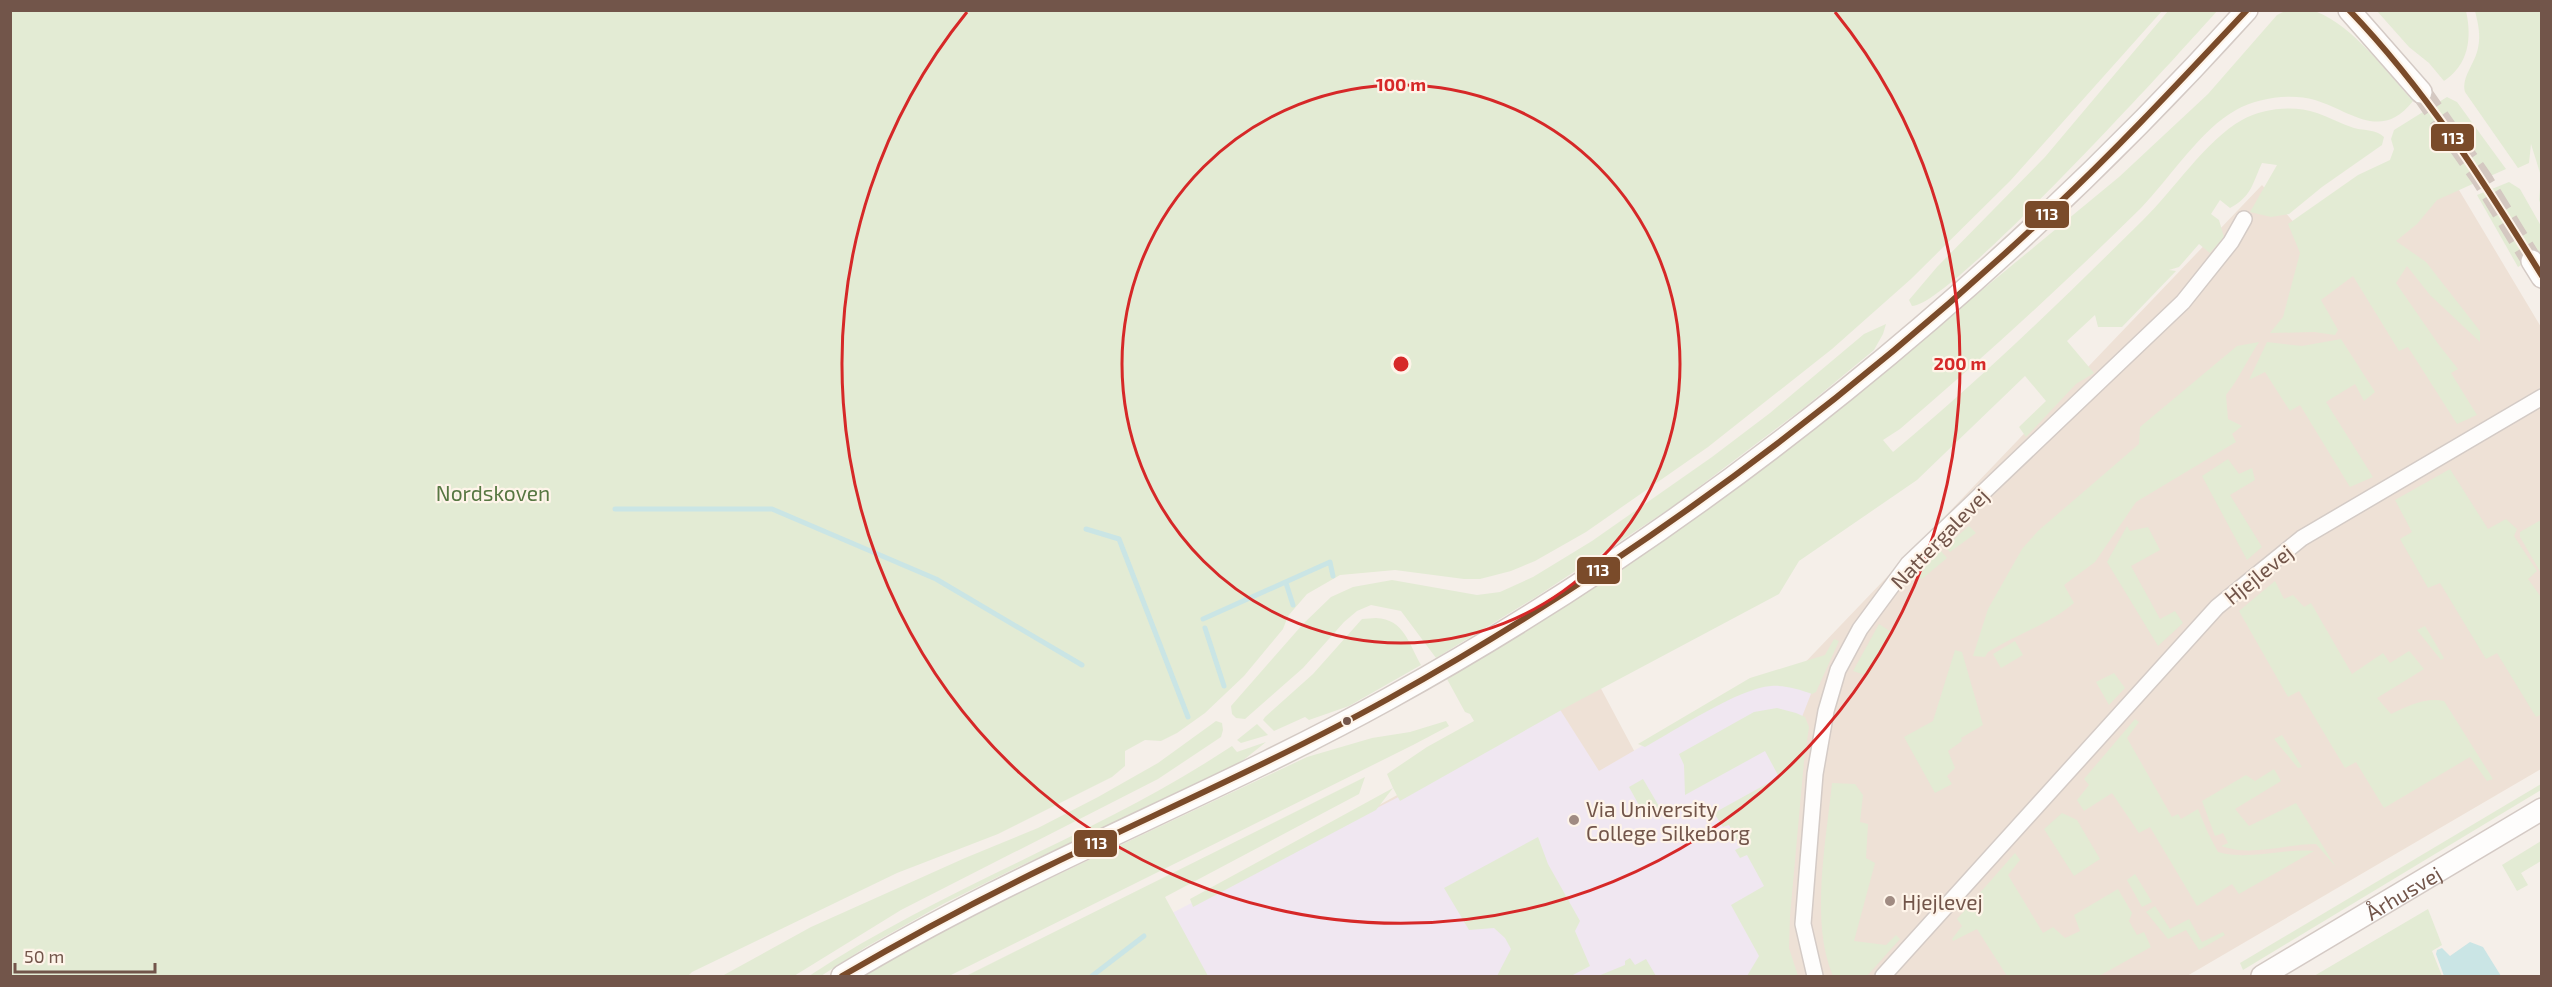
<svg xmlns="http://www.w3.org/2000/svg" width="2552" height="987" viewBox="0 0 2552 987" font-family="'Exo 2',sans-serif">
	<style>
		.residential { fill: #eee1d6 }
		.education { fill: #f0e7f1 }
		.green { fill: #e3ebd4 }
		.water { fill: #cae5e5 }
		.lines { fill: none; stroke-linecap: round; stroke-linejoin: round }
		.stream { stroke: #cae5e5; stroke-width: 5 }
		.secondary-tunnel { stroke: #d4c8c1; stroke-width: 21; stroke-dasharray: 21 10; stroke-linecap: butt }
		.street-casing { stroke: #d4cbc6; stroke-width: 18 }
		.secondary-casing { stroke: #d4cac5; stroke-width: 24 }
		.street { stroke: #fefdfc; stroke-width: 15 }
		.secondary { stroke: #fefdfc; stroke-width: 21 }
		.bus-1-casing { stroke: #fef4e9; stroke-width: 10 }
		.bus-1 { stroke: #7a4b2a; stroke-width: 6 }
		.ring { fill: none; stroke: #d62828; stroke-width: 3 }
		.bus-dot { fill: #72554a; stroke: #fef4e9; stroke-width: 2 }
		.poi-dot { fill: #a08b82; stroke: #fef4e9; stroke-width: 2 }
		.labels { text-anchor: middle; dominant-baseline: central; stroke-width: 4.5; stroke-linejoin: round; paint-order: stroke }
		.park-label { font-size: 21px; fill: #577742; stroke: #fef4e9 }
		.street-label { font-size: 21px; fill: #72554a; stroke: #fef4e9 }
		.poi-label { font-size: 21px; fill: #72554a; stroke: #fef4e9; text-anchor: start }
		.centre { fill: #d62828; stroke: #fef4e9; stroke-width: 3 }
		.ring-label { font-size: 18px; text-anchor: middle; font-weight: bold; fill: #d62828; stroke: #fef4e9; stroke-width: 4.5; stroke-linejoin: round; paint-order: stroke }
		.line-badge { stroke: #fef4e9; stroke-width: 2 }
		.badge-label { font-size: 16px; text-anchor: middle; font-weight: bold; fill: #fff }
	</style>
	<rect width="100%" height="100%" fill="#f5efe9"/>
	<polygon class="residential" points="2262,185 2334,270 2456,185 2541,327 2541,769 2187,976 1214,976 1182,915 1598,683 1647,775 1753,717"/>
	<polygon class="education" points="1816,681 1800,722 1786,949 1795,976 1203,976 1172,913 1416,788 1552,697 1599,771 1747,685"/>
	<g class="green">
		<polygon points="10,11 11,10 2162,11 2010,181 1911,279 1832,349 1708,447 1586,532 1535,561 1511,571 1480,579 1464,579 1395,570 1340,575 1307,594 1288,616 1283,629 1244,676 1205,713 1177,733 1161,741 1145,740 1125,751 1125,766 1112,777 998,834 897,873 692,972 688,976 11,976"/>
		<path d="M2168,11H2217C2180,53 1950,306 1912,306L1909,300L1937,267L2045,157Z"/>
		<path d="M2285,11C2295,11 2308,9 2317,12C2353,26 2387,72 2413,101C2381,142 2351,111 2315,100C2290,93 2258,98 2236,110C2201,129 2169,179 2141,208C2063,285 1983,358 1900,429L1883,440L1893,452C1981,379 2062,300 2143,220C2173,191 2206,140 2242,120C2264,108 2293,105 2317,113C2329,117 2341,124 2354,128C2365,131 2376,129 2384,137L2382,145L2322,187L2289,214L2271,217L2250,212L2277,165L2262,163C2252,184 2252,196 2230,208L2220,200L2211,214L2219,220L2224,237L2210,253L2199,244L2179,267L2169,270L2176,271L2122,327H2098L2095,315L2067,341L2094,373L2076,384L2026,437L2019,427L2046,401L2025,376L1917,480L1799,561L1779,594L1565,708L1400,801L1393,788L1376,810L1193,907L1190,899L1393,788L1387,774L1427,747L1474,721L1470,714L1465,712L1447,679L1644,554L1740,486L1816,427L2119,177L2208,94L2277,15Z"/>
		<path d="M2377,11H2466C2472,38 2469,64 2444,81L2429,63L2409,47Z"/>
		<path d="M2475,11H2541V205L2539,200L2541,176L2531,144L2529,163L2518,168L2465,92C2461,77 2475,64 2478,48C2481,35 2478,23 2475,11Z"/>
		<polygon points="2447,97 2457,102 2506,169 2437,200 2417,224 2396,241 2426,262 2480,331 2480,342 2430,295 2407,266 2396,283 2439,345 2458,369 2451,373 2477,415 2457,424 2408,347 2399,351 2353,276 2321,300 2338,330 2335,335 2314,332 2270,333 2283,317 2300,253 2288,224 2358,175 2390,160 2394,149 2391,139 2394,130"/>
		<polygon points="2509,182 2520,189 2541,226 2541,254 2518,267 2477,195"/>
		<polygon points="1886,324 1883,334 1874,350 1805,407 1675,505 1536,597 1436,658 1401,611 1371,605 1357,611 1344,622 1303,668 1245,719 1236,718 1232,714 1231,706 1303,624 1331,597 1353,587 1392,580 1477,595 1500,592 1533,577 1592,541 1712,457 1770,413 1864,334"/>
		<polygon points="2341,339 2375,392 2364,401 2355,384 2326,402 2373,477 2350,487 2300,405 2290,411 2265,372 2249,380 2267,342 2302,346"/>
		<path d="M2259,342C2247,360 2239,379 2226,395L2228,419L2242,426L2232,434L2236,442L2136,502L2095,562L2064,585L2074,603C2049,624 2016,635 1988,652L1985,657L1973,656L1988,609L2022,549L2038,531L2139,444L2140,427L2237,346Z"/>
		<polygon points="2228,459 2239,474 2252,468 2255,480 2230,495 2262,547 2247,560 2202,476"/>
		<polygon points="2450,469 2488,529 2506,519 2517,529 2514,536 2537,571 2528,579 2541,597 2542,714 2536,717 2497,653 2486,659 2440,583 2428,588 2400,539 2412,532 2395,500"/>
		<polygon points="2539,521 2542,522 2541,573 2520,537 2520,532"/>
		<polygon points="1969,526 1976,533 1950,552 1945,547"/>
		<polygon points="2127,526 2130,531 2148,527 2160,550 2131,566 2160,619 2175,611 2183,623 2158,646 2107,562"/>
		<polygon points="1940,550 1947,558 1922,579 1918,574"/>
		<path d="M2275,581L2284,599L2293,595L2304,607L2311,603L2352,674L2383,653L2390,663L2409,651L2411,653L2424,669L2377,698L2391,714C2408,706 2425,697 2444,701L2493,779L2487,781L2470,757L2384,808L2356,762L2345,768L2299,691L2288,697L2239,611Z"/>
		<path d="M1376,618C1404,619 1409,644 1421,665L1349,706L1309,720L1305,717L1274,731L1263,720L1265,717L1313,674L1362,619Z"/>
		<polygon points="1879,624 1893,633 1868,676 1853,671"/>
		<polygon points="2425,626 2444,658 2441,660 2417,630"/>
		<path d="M1834,639L1839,641L1816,692L1812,694C1799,689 1785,685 1771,686C1739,688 1676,730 1645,747L1638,744L1750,678L1825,655Z"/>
		<polygon points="2015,641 2023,655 2001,668 1993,654"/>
		<polygon points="1955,650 1962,652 1983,725 1961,738 1962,741 1948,751 1955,768 1947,776 1952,784 1935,793 1904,737 1933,721"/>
		<polygon points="2114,673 2125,688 2109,705 2096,682"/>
		<polygon points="1777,708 1796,713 1805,717 1809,727 1804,761 1790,916 1789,948 1798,976 1747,976 1759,956 1731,905 1764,886 1747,855 1740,858 1735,850 1741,847 1729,825 1723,827 1714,813 1779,777 1765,751 1685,795 1684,765 1679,754 1754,712"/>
		<path d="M2135,719L2139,722L2127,738L2172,817L2178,814L2181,819L2198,809L2208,833L2218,852C2249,861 2282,848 2314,851L2239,894L2232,884L2197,906L2150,827L2139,833L2112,793L2084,811L2077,800L2089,785L2084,779Z"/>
		<polygon points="1216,721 1222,723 1223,730 1221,737 1158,779 901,910 794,976 722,976 811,927 965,858 1038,828 1098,797 1158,763"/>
		<polygon points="1446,721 1449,726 1413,745 949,976 863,976 962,920 1307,757 1372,738 1410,732"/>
		<polygon points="1257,724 1268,735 1241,743 1237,740"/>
		<polygon points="2282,735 2302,767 2298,768 2274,739"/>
		<path d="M1266,742L1236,766L1018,867L943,904L866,947L821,976H809C943,887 1098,835 1232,746L1237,752Z"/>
		<path d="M2274,769L2281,781L2235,809L2249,826L2296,803L2336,867L2316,844C2285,844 2251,857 2221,846L2228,843L2223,833L2215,836L2202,801L2246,775L2255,781Z"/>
		<polygon points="1365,777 1359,794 1165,897 1208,976 966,976"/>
		<polygon points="1643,779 1660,808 1645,816 1629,787"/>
		<path d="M1832,783L1855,784L1863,795L1860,822L1868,824L1866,858L1875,863L1854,941L1886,945L1896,935L1900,939L1867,976H1833C1810,922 1826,842 1832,783Z"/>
		<polygon points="2541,784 2541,790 2243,970 2240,963"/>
		<polygon points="2062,813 2077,820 2100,859 2074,876 2044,829"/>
		<polygon points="1538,837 1548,864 1580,921 1575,931 1590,966 1571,976 1497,976 1511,949 1505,938 1494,928 1469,930 1444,888"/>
		<polygon points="2541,841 2541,861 2521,873 2528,885 2517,891 2502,865"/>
		<polygon points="2015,853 2020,860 2008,875 2043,933 2053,927 2065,938 2080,931 2074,915 2118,889 2132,913 2129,921 2137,935 2144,932 2151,947 2099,976 2007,976 1977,929 1953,941 1952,939 1962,926 1957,919"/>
		<polygon points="2135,874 2152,902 2142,907 2127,880"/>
		<polygon points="2155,906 2170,929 2189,919 2202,942 2223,932 2225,935 2199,950 2186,930 2168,939 2146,912"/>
		<polygon points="2428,909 2442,945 2432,951 2442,976 2314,976"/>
		<polygon points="1630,958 1635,965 1646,959 1656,976 1598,976 1625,965 1625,961"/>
	</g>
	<polygon class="water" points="2470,942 2483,947 2501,976 2444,976 2436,954 2437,950 2442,948 2450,956"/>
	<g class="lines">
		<g class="stream">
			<polyline points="615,509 772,509 936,579 1082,665"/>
			<polyline points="1086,529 1119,539 1188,717"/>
			<polyline points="1286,583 1293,605"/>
			<polyline points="1203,619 1330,562 1333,576"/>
			<polyline points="1205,628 1224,686"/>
			<polyline points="1092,976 1144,936"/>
		</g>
		<polyline class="secondary-tunnel" points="2421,92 2482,179 2532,261"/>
		<g class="street-casing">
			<g id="street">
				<polyline points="1815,976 1803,924 1815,774 1826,711 1838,670 1860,629 1908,564 2183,302 2231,242 2244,219"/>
				<polyline points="1883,976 2217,607 2302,538 2542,397"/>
			</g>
		</g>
		<g class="secondary-casing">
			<g id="secondary">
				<polyline points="2349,10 2421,92"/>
				<polyline points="2532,261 2542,277"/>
				<path d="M842,976C1017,870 1209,798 1388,699C1709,522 2001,282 2247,10"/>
				<path id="s1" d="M2262,976L2542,809"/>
			</g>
		</g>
		<use href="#street" class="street"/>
		<use href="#secondary" class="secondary"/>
		<g class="bus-1-casing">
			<g id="bus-1">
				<path d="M2349,10C2426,90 2484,182 2542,276"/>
				<path d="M842,976C909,937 978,900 1048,866C1161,811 1278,760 1388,699C1630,564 1853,398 2054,208C2121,145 2183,78 2247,10"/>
			</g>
		</g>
		<use href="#bus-1" class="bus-1"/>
	</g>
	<g class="ring">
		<circle cx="1401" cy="364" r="279"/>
		<path d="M1835 12A559 559 0 1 1 967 12"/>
	</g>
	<circle class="bus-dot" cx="1347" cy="721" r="5"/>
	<g class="poi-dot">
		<circle cx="1574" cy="820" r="6"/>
		<circle cx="1890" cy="901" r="6"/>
	</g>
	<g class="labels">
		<g class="park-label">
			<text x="493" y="492">Nordskoven</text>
		</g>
		<g class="street-label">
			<text transform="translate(1939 538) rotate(-46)">Nattergalevej</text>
			<text transform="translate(2258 574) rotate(-39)">Hjejlevej</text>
			<text stroke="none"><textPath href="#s1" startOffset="164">Århusvej</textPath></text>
		</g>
		<g class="poi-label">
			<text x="1586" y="808">Via University<tspan x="1586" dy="24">College Silkeborg</tspan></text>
			<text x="1902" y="901">Hjejlevej</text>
		</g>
	</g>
	<circle cx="1401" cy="364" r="9" class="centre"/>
	<g class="ring-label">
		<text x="1401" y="91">100 m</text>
		<text x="1960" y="370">200 m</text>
	</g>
	<g class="line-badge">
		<rect x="2430" y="123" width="45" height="29" rx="6" fill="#7a4b2a"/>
		<rect x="2024" y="200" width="46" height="29" rx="6" fill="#7a4b2a"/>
		<rect x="1576" y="556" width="45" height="29" rx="6" fill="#7a4b2a"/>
		<rect x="1073" y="829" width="45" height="29" rx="6" fill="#7a4b2a"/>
	</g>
	<g class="badge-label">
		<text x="2453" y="144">113</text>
		<text x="2047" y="220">113</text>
		<text x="1598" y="576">113</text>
		<text x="1096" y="849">113</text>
	</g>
	<rect width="2552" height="987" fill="none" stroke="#72554a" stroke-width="24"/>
	<path d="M15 963v9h140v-9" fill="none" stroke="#72554a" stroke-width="3"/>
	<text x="24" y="963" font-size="18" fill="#72554a" stroke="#fef4e9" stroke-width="4.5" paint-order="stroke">50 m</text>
</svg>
